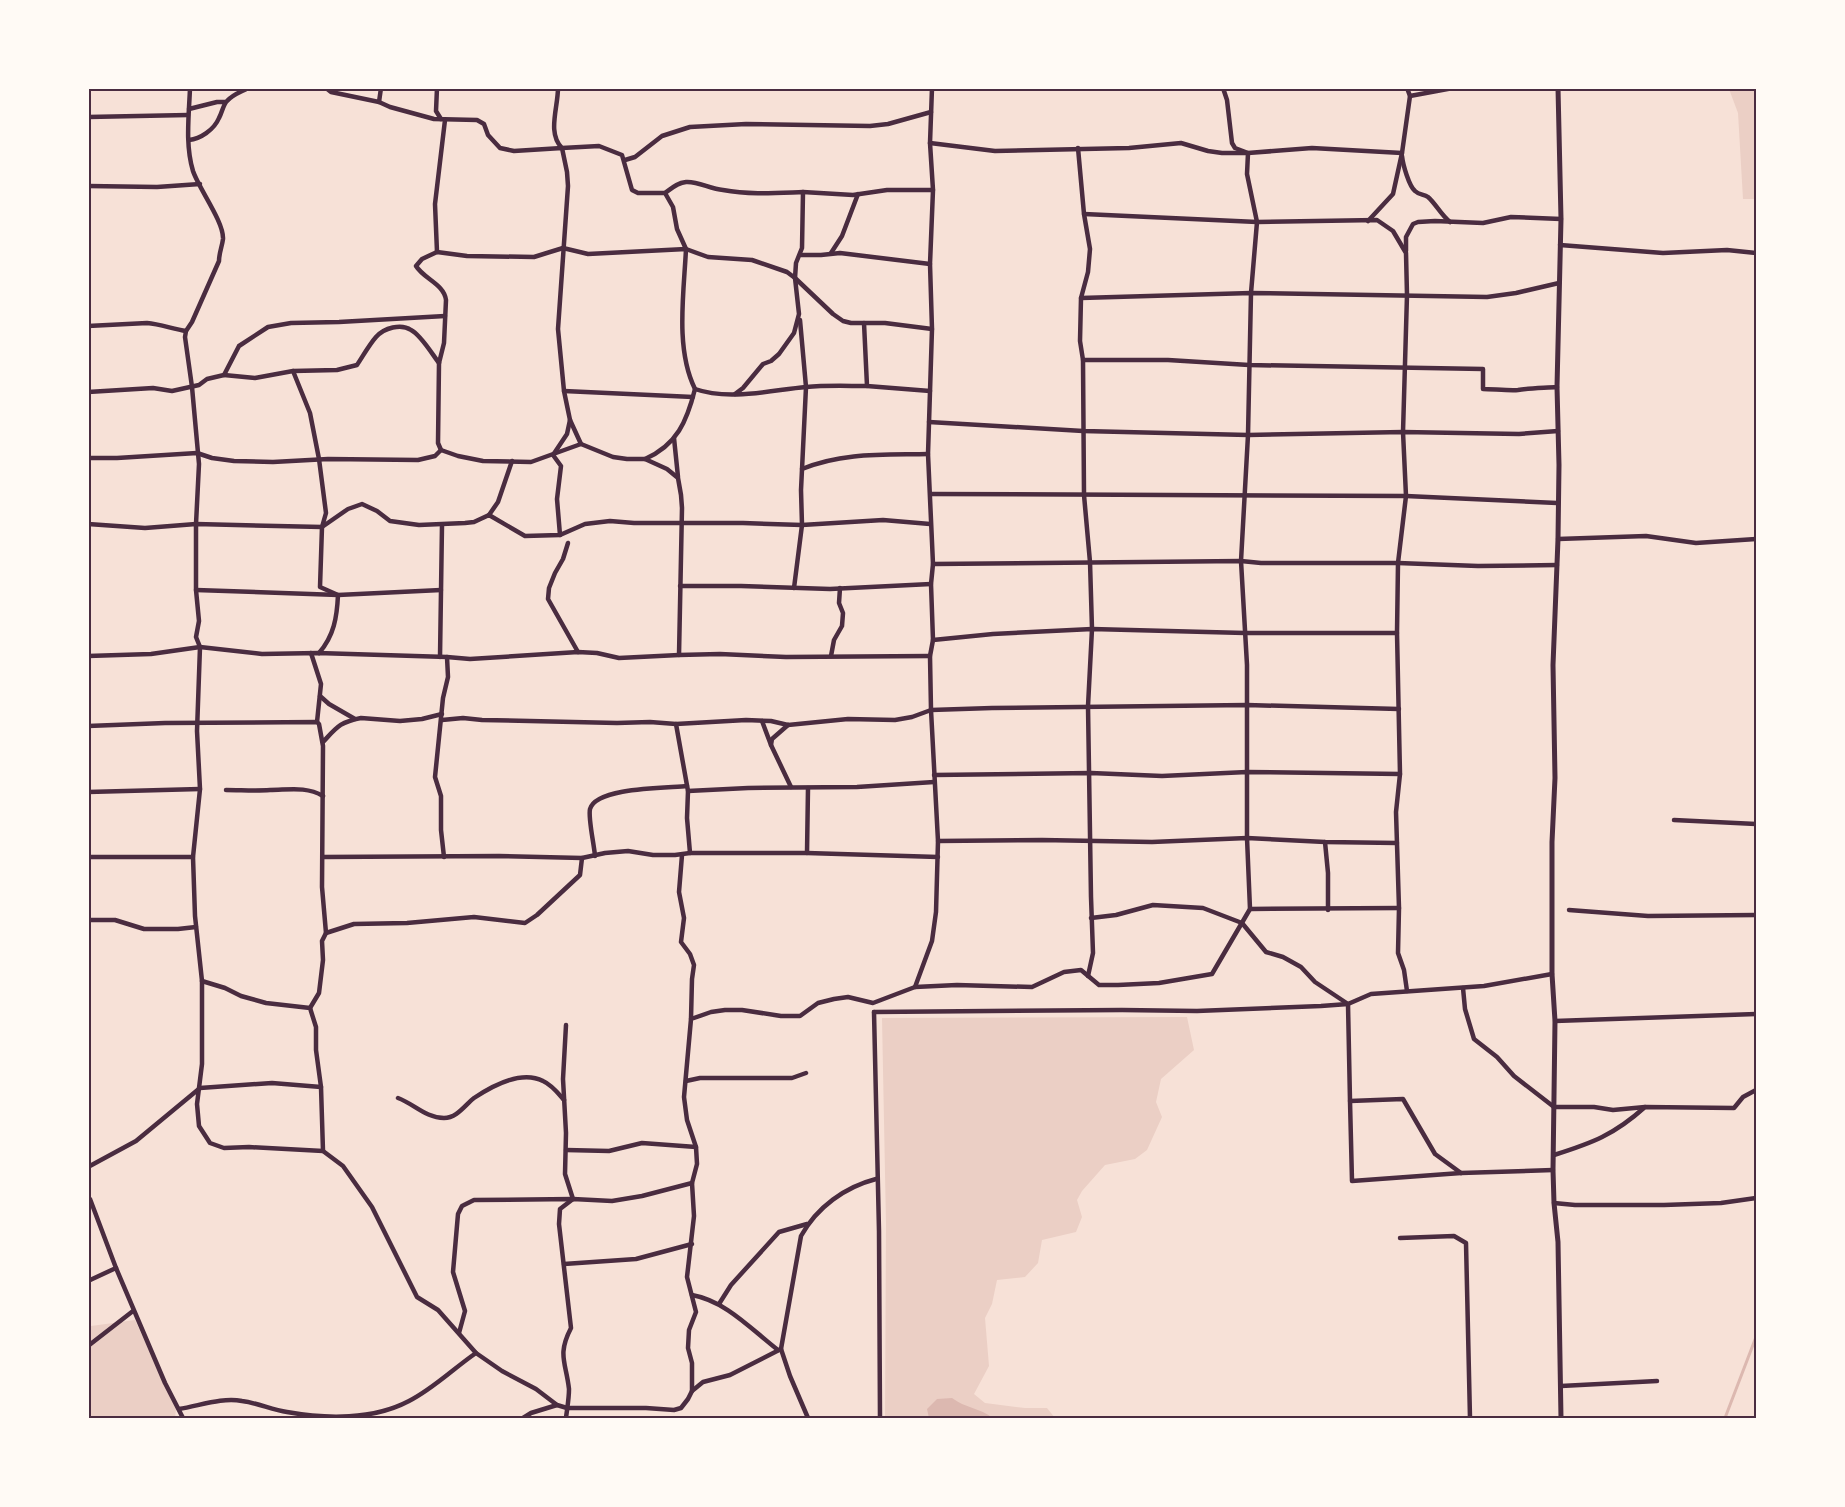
<svg xmlns="http://www.w3.org/2000/svg" width="1845" height="1507" viewBox="0 0 1845 1507" font-family="Roboto,sans-serif">
	<style>
		.green { fill: #ebcfc5 }
		.water { fill: #dcb8b0 }
		.lines { fill: none; stroke-linecap: round; stroke-linejoin: round }
		.stream { stroke: #dcb8b0; stroke-width: 3 }
		.minor { stroke: #4a2c40; stroke-width: 4.5 }
		.tertiary { stroke: #4a2c40; stroke-width: 5 }
		.neatline { fill: none; stroke: #4a2c40; stroke-width: 2 }
	</style>
	<rect width="100%" height="100%" fill="#f7e1d7"/>
	<g class="green">
		<polygon points="1729,89 1756,89 1756,199 1743,199 1738,113"/>
		<polygon points="1187,1017 1194,1050 1161,1079 1156,1102 1162,1117 1147,1150 1135,1159 1105,1165 1082,1191 1077,1200 1082,1217 1076,1232 1042,1240 1038,1263 1025,1277 997,1280 992,1304 985,1318 989,1366 974,1394 985,1403 1025,1408 1047,1408 1055,1418 885,1418 886,1224 882,1018"/>
		<polygon points="135,1320 176,1409 175,1418 89,1418 88,1325 91,1326"/>
	</g>
	<path class="water" d="M952,1398C965,1408 980,1408 993,1418H929L927,1409L937,1399Z"/>
	<g class="lines">
		<polyline class="stream" points="1725,1418 1756,1337"/>
		<g class="minor">
			<path d="M190,88C189,115 185,145 193,171C199,189 224,222 223,239C222,247 219,253 219,261L192,322L186,331L185,337L192,387L199,464L196,524V590L199,621L196,637L200,647L197,731L200,789L193,857L195,916L202,981V1064L197,1104L199,1126L210,1143L224,1148L249,1147L323,1151L343,1166L372,1207L417,1297L438,1310L476,1353L502,1371L536,1389L557,1405L567,1408H646L674,1410L681,1408L688,1399L692,1391L703,1382L730,1375L781,1349"/>
			<polyline points="326,88 331,92 379,102 390,107 434,119 477,120 484,124 488,135 500,148 514,151 562,148 567,172 568,186 558,329 564,391 570,420 581,444 613,457 627,459 645,459 667,469 678,478 681,495 682,508 679,655 720,654 786,657 930,656"/>
			<polyline points="437,88 436,111 441,119"/>
			<path d="M558,88C558,108 547,133 562,148L599,146L622,155L632,190L638,193H665L673,207L677,229L686,249L708,257L752,260L787,272L795,278L833,314L843,321L851,323H864L867,386L930,391"/>
			<polyline points="1410,96 1453,88"/>
			<polyline points="379,102 381,88"/>
			<polyline points="189,109 217,102 225,102"/>
			<polyline points="88,117 188,115"/>
			<path d="M189,140C200,139 214,130 219,118C222,113 223,105 227,101C233,94 241,92 248,88"/>
			<polyline points="930,143 995,151 1129,148 1181,143 1208,151 1222,153 1248,153 1312,148 1402,153"/>
			<polyline points="1078,148 1084,214 1090,249 1088,272 1081,298 1080,341 1083,360 1084,495 1090,562 1092,629 1088,706 1091,897 1093,953 1088,976"/>
			<path d="M1402,156C1403,165 1409,186 1415,191C1419,195 1424,194 1428,197C1436,204 1441,215 1450,222"/>
			<polyline points="625,160 635,157 662,136 690,127 746,124 870,126 888,124 931,112"/>
			<polyline points="88,186 157,187 200,184"/>
			<polyline points="803,192 853,195 887,190 933,190"/>
			<path d="M665,193C672,188 677,183 686,182C698,181 710,189 723,190C750,195 776,193 803,192L802,248L796,263L795,278L799,314L794,333L779,354L771,361L763,364L743,388L735,394"/>
			<polyline points="1084,214 1257,222 1377,220 1393,231 1406,253 1407,295 1403,432 1406,496 1398,563 1397,633 1400,774 1396,812 1399,908 1398,953 1404,970 1407,991"/>
			<polyline points="1368,221 1393,194 1402,153 1410,96 1407,88"/>
			<polyline points="1560,245 1663,253 1727,250 1756,253"/>
			<polyline points="1406,251 1406,237 1413,224 1418,222 1435,221 1483,223 1511,217 1561,219"/>
			<polyline points="437,252 435,204 445,120"/>
			<polyline points="831,253 842,236 858,194"/>
			<polyline points="801,255 821,255 840,253 930,264"/>
			<polyline points="1081,298 1251,293 1487,297 1516,293 1559,283"/>
			<polyline points="864,323 885,323 932,329"/>
			<path d="M88,326L147,323C160,324 173,329 186,331"/>
			<path d="M1083,360H1168L1249,365L1483,369V389C1492,389 1511,391 1518,390C1530,388 1544,388 1557,387"/>
			<path d="M293,371L310,413L319,459L326,513L322,527L320,587L338,595C337,617 334,636 319,653"/>
			<path d="M224,375L255,378L293,371L337,370L357,365C363,356 369,345 376,337C384,328 401,323 411,330C421,335 432,354 439,363"/>
			<polyline points="564,391 693,397"/>
			<polyline points="88,392 153,388 172,391 199,385 207,379 224,375 239,346 268,327 291,323 339,322 445,316"/>
			<polyline points="929,422 1083,431 1248,435 1403,432 1519,434 1558,431"/>
			<polyline points="674,438 678,477"/>
			<path d="M581,444L531,462L483,461L458,456L441,450L438,443L439,363L444,343L446,300C444,284 424,279 416,266L422,259L437,252L467,256L534,257L563,248L588,254L686,249C684,292 675,349 695,389"/>
			<polyline points="88,458 117,458 197,453 212,458 234,461 273,462 328,459 418,460 435,456 441,450"/>
			<path d="M645,459C677,445 687,421 695,389C729,401 772,390 806,387C826,385 847,386 867,386"/>
			<path d="M802,469C843,452 885,455 928,454"/>
			<polyline points="931,494 1406,496 1557,503"/>
			<polyline points="489,515 498,502 512,461"/>
			<polyline points="88,524 145,528 196,524 322,527 348,509 362,504 377,511 390,521 419,525 465,523 474,522 489,515 525,536 560,535 585,524 610,521 634,523 743,523 802,525 883,520 930,524"/>
			<polyline points="560,535 557,499 561,466 553,455 567,434 570,420"/>
			<polyline points="1558,539 1646,536 1696,543 1756,539"/>
			<polyline points="568,543 563,559 555,573 549,588 548,599 578,652"/>
			<polyline points="933,564 1241,561 1261,563 1398,563 1478,566 1557,565"/>
			<polyline points="680,586 741,586 830,589 931,584"/>
			<polyline points="794,588 802,525 801,490 806,387 800,320"/>
			<polyline points="196,590 338,595 441,590"/>
			<polyline points="933,640 993,634 1092,629 1245,633 1397,633"/>
			<polyline points="311,653 321,684 317,722"/>
			<polyline points="88,656 151,654 200,647 262,654 318,653 447,657 470,659 578,652 597,653 619,658 679,655"/>
			<polyline points="831,656 834,640 842,626 843,613 839,603 840,588"/>
			<polyline points="440,657 442,525"/>
			<polyline points="320,696 329,704 355,719"/>
			<polyline points="442,720 463,718 482,720 617,723 650,722 676,724 746,720 771,721 788,725 848,719 895,720 912,717 931,710 992,708 1247,705 1399,709"/>
			<polyline points="762,721 771,745"/>
			<polyline points="676,724 688,791 687,818 690,853 807,853 808,788"/>
			<polyline points="788,725 772,739 771,745 791,787"/>
			<polyline points="88,726 165,723 317,722 319,724 323,746 322,887 326,933 322,941 323,960 319,993 310,1008"/>
			<path d="M323,742C337,727 340,722 361,718L400,721L422,719L442,714"/>
			<polyline points="934,775 1091,773 1162,776 1247,772 1400,774"/>
			<path d="M226,790C241,790 256,791 270,790C288,790 306,786 323,796"/>
			<polyline points="688,791 748,788 857,787 934,782"/>
			<polyline points="88,792 200,789"/>
			<polyline points="1674,820 1756,824"/>
			<polyline points="938,841 1042,840 1152,842 1247,838 1325,842 1397,843"/>
			<polyline points="1325,842 1328,873 1328,910"/>
			<polyline points="807,853 938,857"/>
			<polyline points="682,855 679,892 684,918 681,942 690,954 694,965 692,979 691,1019"/>
			<path d="M595,856C594,844 588,818 590,809C596,787 667,788 687,786"/>
			<polyline points="88,857 193,857"/>
			<polyline points="323,857 499,856 582,858 605,853 628,851 653,855 675,855 690,853"/>
			<polyline points="444,857 441,830 441,796 435,777 443,698 448,677 447,657"/>
			<polyline points="1250,909 1399,908"/>
			<polyline points="1569,910 1648,916 1756,915"/>
			<polyline points="1091,918 1116,915 1153,905 1203,908 1242,923 1266,952 1283,957 1301,967 1315,982 1348,1004 1350,1101 1403,1099 1435,1154 1461,1173"/>
			<polyline points="88,920 115,920 144,929 178,929 196,927"/>
			<polyline points="326,933 354,924 407,923 474,917 525,923 537,915 580,875 582,858"/>
			<polyline points="202,981 225,988 241,996 266,1003 310,1008 316,1027 316,1050 321,1087 323,1151"/>
			<polyline points="915,987 932,941 936,912 938,841 931,710 930,656 933,640 931,584 933,564 928,454 932,329 930,264 933,190 930,143 932,88"/>
			<polyline points="1463,988 1465,1009 1474,1039 1497,1057 1514,1076 1554,1107 1594,1107 1613,1110 1645,1107"/>
			<polyline points="874,1012 1122,1010 1197,1011 1321,1006 1348,1004 1371,994 1484,986 1552,974"/>
			<polyline points="874,1012 879,1231 880,1418"/>
			<polyline points="1555,1021 1756,1014"/>
			<polyline points="686,1081 700,1078 792,1078 806,1073"/>
			<path d="M398,1098C414,1104 426,1118 444,1118C457,1118 465,1105 474,1098C492,1086 522,1070 543,1081C552,1085 558,1093 564,1100"/>
			<polyline points="1350,1101 1352,1181 1461,1173 1553,1170"/>
			<polyline points="566,1150 609,1151 642,1143 696,1147"/>
			<path d="M1554,1155C1592,1143 1614,1135 1645,1107L1734,1108L1743,1097L1756,1090"/>
			<polyline points="88,1167 136,1141 200,1088 272,1083 321,1087"/>
			<polyline points="1554,1203 1575,1205 1664,1205 1721,1203 1756,1198"/>
			<polyline points="1400,1238 1454,1236 1466,1243 1470,1418"/>
			<polyline points="564,1264 636,1259 692,1244"/>
			<polyline points="116,1268 165,1383 183,1418"/>
			<polyline points="88,1281 116,1268 90,1199"/>
			<path d="M692,1295C726,1301 752,1330 778,1350"/>
			<polyline points="719,1304 731,1285 779,1232 807,1224"/>
			<polyline points="459,1333 465,1311 453,1272 458,1214 462,1206 474,1200 573,1199 612,1201 642,1196 692,1183"/>
			<polyline points="88,1346 133,1311"/>
			<polyline points="1561,1386 1657,1381"/>
			<polyline points="692,1391 692,1363 688,1348 689,1330 696,1312 687,1277 694,1216 692,1183 697,1164 696,1147 687,1120 684,1097 691,1019 711,1012 725,1010 742,1010 781,1016 800,1016 818,1003 834,999 848,997 873,1003 915,987 957,985 1032,987 1064,972 1081,970 1099,985 1118,985 1159,983 1212,974 1250,909 1247,838 1247,665 1241,561 1248,435 1251,293 1257,222 1247,174 1248,153 1235,148 1232,143 1227,100 1223,88"/>
			<path d="M179,1409C199,1406 222,1397 242,1401C258,1403 272,1410 287,1412C326,1419 373,1420 409,1401C433,1389 454,1368 476,1353"/>
			<polyline points="523,1418 531,1413 557,1405"/>
			<path d="M566,1418C567,1409 569,1399 569,1389C566,1362 557,1355 571,1328L559,1224L560,1209L573,1199L565,1174L566,1133L563,1079L566,1025"/>
			<path d="M808,1418L790,1376L781,1349L801,1236C817,1207 845,1187 876,1179"/>
		</g>
		<polyline class="tertiary" points="1558,88 1561,219 1557,387 1559,465 1558,539 1553,665 1555,778 1552,842 1552,974 1555,1021 1553,1170 1554,1203 1558,1242 1561,1418"/>
	</g>
	<rect width="1845" height="1507" fill="none" stroke="#fffaf5" stroke-width="180"/>
	<rect x="90" y="90" width="1665" height="1327" class="neatline"/>
</svg>
